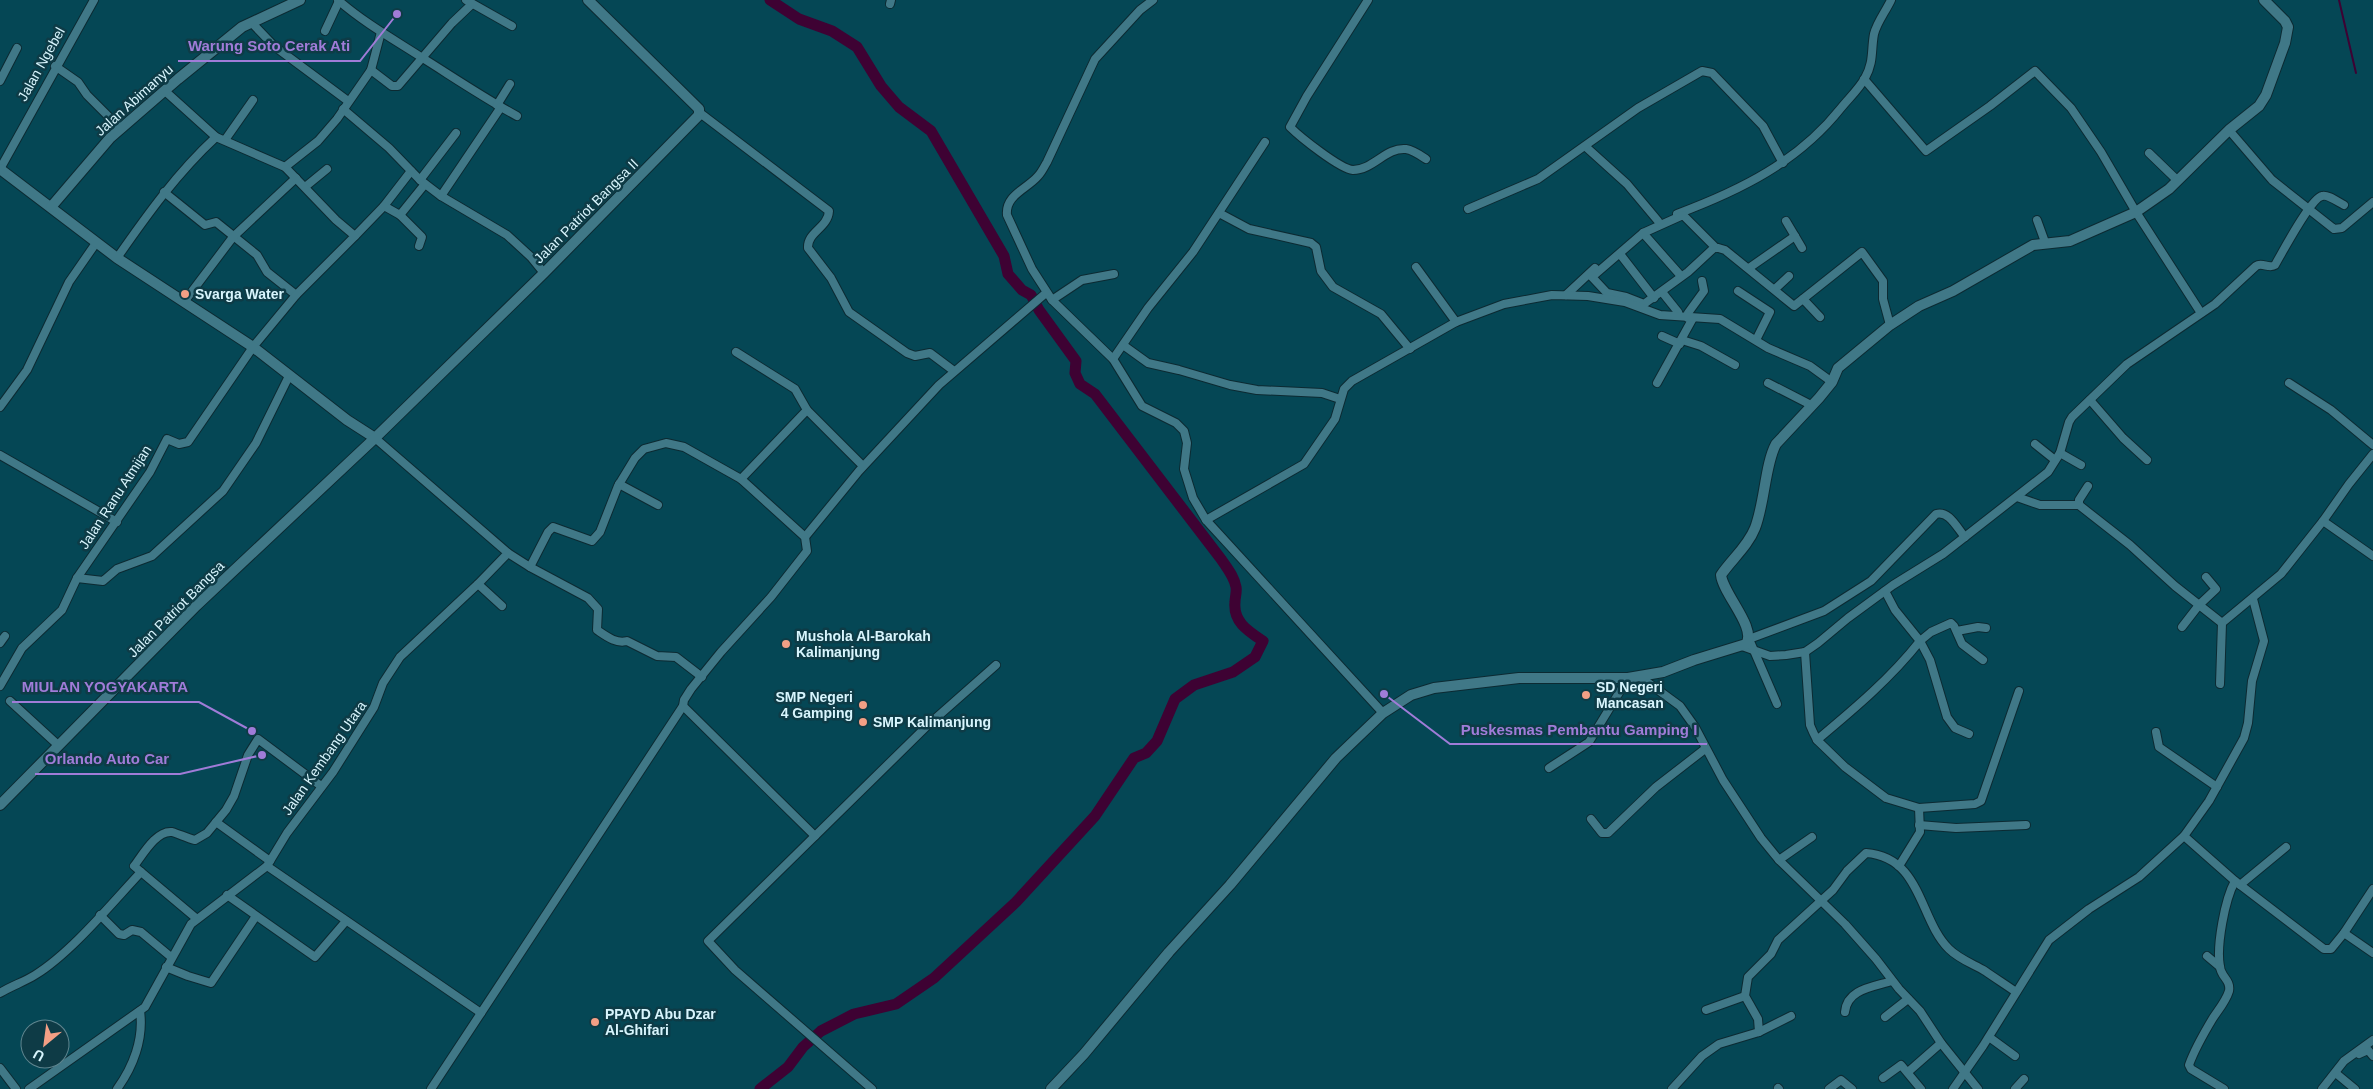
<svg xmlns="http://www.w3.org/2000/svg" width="2373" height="1089" viewBox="0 0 2373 1089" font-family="Arial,sans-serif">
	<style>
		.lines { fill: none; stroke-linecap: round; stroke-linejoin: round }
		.stream { stroke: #3e0233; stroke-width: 2 }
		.river { stroke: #3e0233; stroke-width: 11 }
		.street-casing { stroke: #0c2a32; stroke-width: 10 }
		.secondary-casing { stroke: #0c2a32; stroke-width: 12 }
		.street { stroke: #407887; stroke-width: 8 }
		.secondary { stroke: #407887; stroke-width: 10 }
		.poi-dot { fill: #f39f85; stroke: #0e3b46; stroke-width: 2 }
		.labels { text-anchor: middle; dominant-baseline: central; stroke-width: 5; stroke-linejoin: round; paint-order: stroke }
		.street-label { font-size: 14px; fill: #d8f5fd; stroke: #0e3b46 }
		.poi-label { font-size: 14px; font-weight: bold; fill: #d8f5fd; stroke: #0e3b46; text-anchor: start }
		.leader { fill: none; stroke: #a07cd8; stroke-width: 2 }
		.callout-dot { fill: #a07cd8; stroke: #0e3b46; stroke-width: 2 }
		.callout-label { font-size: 15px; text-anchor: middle; font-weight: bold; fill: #a07cd8; stroke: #0e3b46; stroke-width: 5; stroke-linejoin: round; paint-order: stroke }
	</style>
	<rect width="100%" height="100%" fill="#054755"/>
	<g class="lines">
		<polyline class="stream" points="2339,0 2356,73"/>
		<path class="river" d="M760,1089L788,1067L803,1047L821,1031L854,1014L896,1004L934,978L1016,902L1095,816L1134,758L1146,753L1157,741L1175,699L1194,685L1233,672L1255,657L1263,641C1248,631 1233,622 1235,602C1235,597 1237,592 1236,587C1234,576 1227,568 1221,559L1095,394L1080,384L1075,373L1076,361L1039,310L1031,295L1022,290L1008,274L1004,256L931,131L899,107L881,86L857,47L832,31L799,19L770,0"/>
		<g class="street-casing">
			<g id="street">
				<path d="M338,0C363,22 393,39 421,57C453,77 484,98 517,116"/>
				<polyline points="466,0 512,26"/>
				<path d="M1153,0L1140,10L1095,59L1047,162C1044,167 1042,172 1038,176C1027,189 1005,195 1007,215L1032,269L1052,300L1113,359L1142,406L1176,423L1184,431L1187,443L1184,469L1193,498L1206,520L1383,713"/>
				<path d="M1368,0L1307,96L1290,127C1300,137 1340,169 1353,170C1373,170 1386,147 1406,149C1413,150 1420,155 1426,159"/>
				<polyline points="890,4 891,0"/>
				<polyline points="252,23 274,46 348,101"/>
				<polyline points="325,31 339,1"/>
				<polyline points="55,66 78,82 87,95 121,129"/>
				<polyline points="371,70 392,86 398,86 452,23 472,4"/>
				<polyline points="1864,79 1926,151 1990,106 2035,71 2071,108 2101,152 2136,212 2201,313"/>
				<polyline points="0,81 17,48"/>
				<polyline points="497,105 510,84"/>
				<polyline points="343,109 389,148 420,180 441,196 507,235 531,257 544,273"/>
				<path d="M700,113L829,211C828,228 807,232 808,248L831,278L849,312L907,353L915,356L930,353L954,371"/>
				<polyline points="2229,130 2272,180 2334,229 2342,228 2373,202"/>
				<polyline points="225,140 253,100"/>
				<polyline points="1586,147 1627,184 1658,221"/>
				<polyline points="2149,153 2177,180"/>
				<polyline points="285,167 318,141 337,119 371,70 381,32"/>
				<polyline points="0,169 94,0"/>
				<polyline points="420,180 456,133"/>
				<polyline points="305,187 327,169"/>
				<polyline points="164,192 205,225 216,222 257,255 267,272 296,295"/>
				<polyline points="441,196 501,107"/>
				<polyline points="384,206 411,171"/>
				<polyline points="1468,209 1538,179 1638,108 1702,71 1712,73 1763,126 1783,163"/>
				<polyline points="1219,213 1249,229 1311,243 1316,247 1321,271 1333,287 1381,314 1410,349"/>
				<path d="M1677,214C1741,190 1798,162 1841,108C1849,98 1859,89 1865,78C1874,62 1871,50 1874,34C1877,22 1886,11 1891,0"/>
				<polyline points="400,215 422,237 419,246"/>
				<polyline points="2037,220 2045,242"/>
				<polyline points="1786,221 1802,248"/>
				<polyline points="1643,233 1681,276"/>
				<polyline points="355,236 384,206 400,215 425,184"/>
				<polyline points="1715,247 1688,272 1644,304 1626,297 1607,293 1592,277 1643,233 1683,215 1715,247 1725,250 1794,306 1862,252 1883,281 1883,299 1890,325"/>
				<polyline points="1620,254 1654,298"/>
				<path d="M117,258C147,215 177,173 216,137"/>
				<polyline points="1416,267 1456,322"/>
				<polyline points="1749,268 1795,236"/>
				<polyline points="1775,289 1789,276"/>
				<polyline points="1738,291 1770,312 1756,340"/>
				<polyline points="1662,292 1678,312"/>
				<polyline points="1566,295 1595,268"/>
				<polyline points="1803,299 1820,317"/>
				<polyline points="1052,300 1082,280 1114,274"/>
				<polyline points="184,302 233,237 296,178"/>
				<polyline points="1688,318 1688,313 1704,291 1702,281"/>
				<polyline points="1662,336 1680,344"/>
				<polyline points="1682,340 1701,346 1735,365"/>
				<polyline points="1123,345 1148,363 1179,370 1230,385 1257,390 1322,393 1340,399"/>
				<polyline points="736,352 795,389 807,410 863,466"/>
				<polyline points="1113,359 1148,308 1193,252 1265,142"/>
				<polyline points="1657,383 1693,318"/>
				<polyline points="1768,383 1811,405"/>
				<polyline points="2289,383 2331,410 2373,445"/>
				<polyline points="2090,400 2123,438 2147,460"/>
				<polyline points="0,407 27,370 69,282 96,243"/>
				<polyline points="2035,444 2055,460"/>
				<polyline points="2060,453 2081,465"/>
				<polyline points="0,455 117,522"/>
				<polyline points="741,479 807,410"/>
				<polyline points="619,484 658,505"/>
				<polyline points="2088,486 2079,500 2079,505 2130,545 2175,586 2222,623 2281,574 2323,521 2373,556"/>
				<polyline points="2017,497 2040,505 2079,505"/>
				<polyline points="1206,520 1304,464 1335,419 1344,389 1352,381 1456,322 1504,304 1552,295 1588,296 1625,302 1660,315 1720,319 1768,348 1810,366 1832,382"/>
				<polyline points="2323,521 2349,484 2373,454"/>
				<polyline points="805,537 859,471 939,385 1046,293"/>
				<path d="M530,567L588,598L598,609L597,630C606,636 616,644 627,641L657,656L676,657L702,677"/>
				<polyline points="77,578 103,581 117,569 152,556 223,491 256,443 289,376"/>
				<polyline points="478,584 502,606"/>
				<polyline points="2182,627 2199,605 2216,589 2206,577"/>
				<polyline points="1957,631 1978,627 1986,628"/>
				<polyline points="0,643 5,636"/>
				<path d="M1742,646L1770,656L1786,655L1805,652L1818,643L1848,618L1893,585L1943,554L2048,472L2060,453L2069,422L2072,417L2127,364L2215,304L2256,266C2262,262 2269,269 2275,265C2282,253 2311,198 2322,196C2327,194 2338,202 2344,205"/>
				<polyline points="1805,652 1810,725 1813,732 1817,740 1845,767 1886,798 1919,808 1975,804 1981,801 2019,691"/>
				<polyline points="1639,676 1680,706 1695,727 1723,780 1761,838 1779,860 1845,924 1876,959 1899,989 1920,1011 1941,1043 1978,1089"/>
				<polyline points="2220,684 2222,623"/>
				<polyline points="0,686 22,648 62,610 77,578 150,472 167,439 179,444 188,442 253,347 296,295 355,236 336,220 285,167 216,137 165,91"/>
				<polyline points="10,701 58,745"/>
				<path d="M1777,704L1749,639L1824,611L1871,581L1936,514C1949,510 1957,528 1965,537"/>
				<polyline points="683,706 815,836"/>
				<polyline points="2156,732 2159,747 2217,787"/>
				<polyline points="1969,734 1955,728 1947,717 1930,660 1920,641 1931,632 1951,623 1954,626 1962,644 1983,660"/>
				<path d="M1817,740C1854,709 1890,679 1920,641L1895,610L1885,591"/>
				<polyline points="1549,768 1589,742 1628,678"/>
				<polyline points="1591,819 1602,833 1608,833 1656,787 1705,749"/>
				<polyline points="216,822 270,861"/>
				<polyline points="1919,825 1956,828 2026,825"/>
				<polyline points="2184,836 2209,801 2244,738 2248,723 2252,681 2264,641 2253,599"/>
				<polyline points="1779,860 1812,837"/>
				<polyline points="267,866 481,1013"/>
				<polyline points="1899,866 1920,832 1919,808"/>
				<polyline points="2240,885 2286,847"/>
				<polyline points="227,895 315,957 346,921"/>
				<polyline points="100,915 119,934 124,935 132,930 141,932 171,957"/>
				<path d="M197,919L134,866C142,856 156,830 172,832C179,834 187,838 195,840L207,833L226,810L234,796L248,755L258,739L321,786"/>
				<polyline points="2344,933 2373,953"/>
				<polyline points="2207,956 2220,967"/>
				<polyline points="166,967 188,976 211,983 256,916"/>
				<path d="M0,993C11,986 24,982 35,975C71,953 111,904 141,872"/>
				<polyline points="1706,1010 1745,996"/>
				<path d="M1845,1012C1847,989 1873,987 1892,981"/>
				<polyline points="1885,1017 1908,999"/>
				<polyline points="1759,1032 1791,1016"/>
				<polyline points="1989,1037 2015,1056"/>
				<polyline points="2359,1054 2368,1050 2373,1056"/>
				<polyline points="0,1068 16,1089"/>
				<polyline points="1908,1072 1941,1043"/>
				<polyline points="2338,1075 2355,1089"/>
				<polyline points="1883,1078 1901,1065 1921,1089"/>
				<polyline points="1778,1088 1779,1089"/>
				<polyline points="29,1089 145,1007 191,924 267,866 287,833 333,772 374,707 383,683 400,657 478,584 508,553 375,438"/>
				<path d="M117,1089C133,1067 144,1039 140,1011"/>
				<polyline points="431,1089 683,706 684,700 691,689 721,652 771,597 807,551 805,537 741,479 684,447 666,443 644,449 635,458 618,486 600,532 592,541 553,527 548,532 530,567 508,553"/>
				<polyline points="872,1089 735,970 708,941 928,725 996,665"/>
				<path d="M1672,1089L1702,1056L1719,1044L1759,1032L1758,1019L1745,996L1748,977L1771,954L1778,940L1833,890L1847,871L1866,853C1922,857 1919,920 1949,949C1959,959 1973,964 1985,971C1995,978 2006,985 2016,992"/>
				<polyline points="1829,1089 1841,1080 1852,1089"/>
				<polyline points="1953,1089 1983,1046 2049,940 2089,909 2139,877 2184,836 2235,881 2324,949 2331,949 2344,933 2373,889"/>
				<polyline points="2015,1089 2024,1079"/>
				<path d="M2224,1089L2191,1069L2189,1065C2195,1048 2204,1033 2213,1018C2219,1009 2226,1001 2229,991C2231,980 2221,977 2220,967C2216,946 2225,899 2235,881"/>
				<polyline points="2322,1089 2344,1061 2373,1040"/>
			</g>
		</g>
		<g class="secondary-casing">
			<g id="secondary">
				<polyline points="0,169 117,258 253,347 347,420 375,438"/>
				<polyline points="51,207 110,138 178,79 242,27 300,0"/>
				<polyline points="0,805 196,606 375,438 544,273 699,115 699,109 588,0"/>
				<path d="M1051,1089L1084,1054L1169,952L1230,885L1336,758L1383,713L1411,695L1434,688L1519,678H1628L1663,672L1694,660L1746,644C1757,628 1723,594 1721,575C1732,559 1748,546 1755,528C1765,502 1765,464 1776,444L1819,398L1832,382L1838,368L1890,325L1919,306L1953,291L2033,245L2070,241L2136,212L2169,189L2229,130L2259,106L2266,95L2285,43L2288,27L2285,21L2264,0"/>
			</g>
		</g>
		<use href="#street" class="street"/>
		<use href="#secondary" class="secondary"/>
	</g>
	<g class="poi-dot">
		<circle cx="185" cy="294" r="5"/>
		<circle cx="786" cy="644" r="5"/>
		<circle cx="1586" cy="695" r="5"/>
		<circle cx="863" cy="705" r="5"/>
		<circle cx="863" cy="722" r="5"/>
		<circle cx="595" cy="1022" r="5"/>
	</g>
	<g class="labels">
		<g class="street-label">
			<text transform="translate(41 64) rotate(-61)">Jalan Ngebel</text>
			<text transform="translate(134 100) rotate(-42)">Jalan Abimanyu</text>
			<text transform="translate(586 211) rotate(-45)">Jalan Patriot Bangsa II</text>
			<text transform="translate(115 497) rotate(-57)">Jalan Ranu Atmijan</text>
			<text transform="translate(176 609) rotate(-45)">Jalan Patriot Bangsa</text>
			<text transform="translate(324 758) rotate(-55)">Jalan Kembang Utara</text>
		</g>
		<g class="poi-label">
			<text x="195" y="294">Svarga Water</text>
			<text x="796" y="636">Mushola Al-Barokah<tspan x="796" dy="16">Kalimanjung</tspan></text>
			<text x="1596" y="687">SD Negeri<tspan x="1596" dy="16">Mancasan</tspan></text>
			<text x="853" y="697" text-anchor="end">SMP Negeri<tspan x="853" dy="16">4 Gamping</tspan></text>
			<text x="873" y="722">SMP Kalimanjung</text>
			<text x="605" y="1014">PPAYD Abu Dzar<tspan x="605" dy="16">Al-Ghifari</tspan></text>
		</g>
	</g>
	<path class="leader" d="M397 14L360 61H178M252 731L199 702H12M1384 694L1450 744H1707M262 755L180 774H35"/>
	<g class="callout-dot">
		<circle cx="397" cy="14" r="5"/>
		<circle cx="252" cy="731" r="5"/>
		<circle cx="1384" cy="694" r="5"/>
		<circle cx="262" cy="755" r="5"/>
	</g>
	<g class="callout-label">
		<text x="269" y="51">Warung Soto Cerak Ati</text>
		<text x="105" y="692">MIULAN YOGYAKARTA</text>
		<text x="1579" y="735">Puskesmas Pembantu Gamping I</text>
		<text x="107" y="764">Orlando Auto Car</text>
	</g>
	<g transform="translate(45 1044) rotate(209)"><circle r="24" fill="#0e3b46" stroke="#5f858f"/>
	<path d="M0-4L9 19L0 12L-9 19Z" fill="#f39f85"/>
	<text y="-8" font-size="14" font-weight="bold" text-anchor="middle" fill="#d8f5fd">U</text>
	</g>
</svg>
